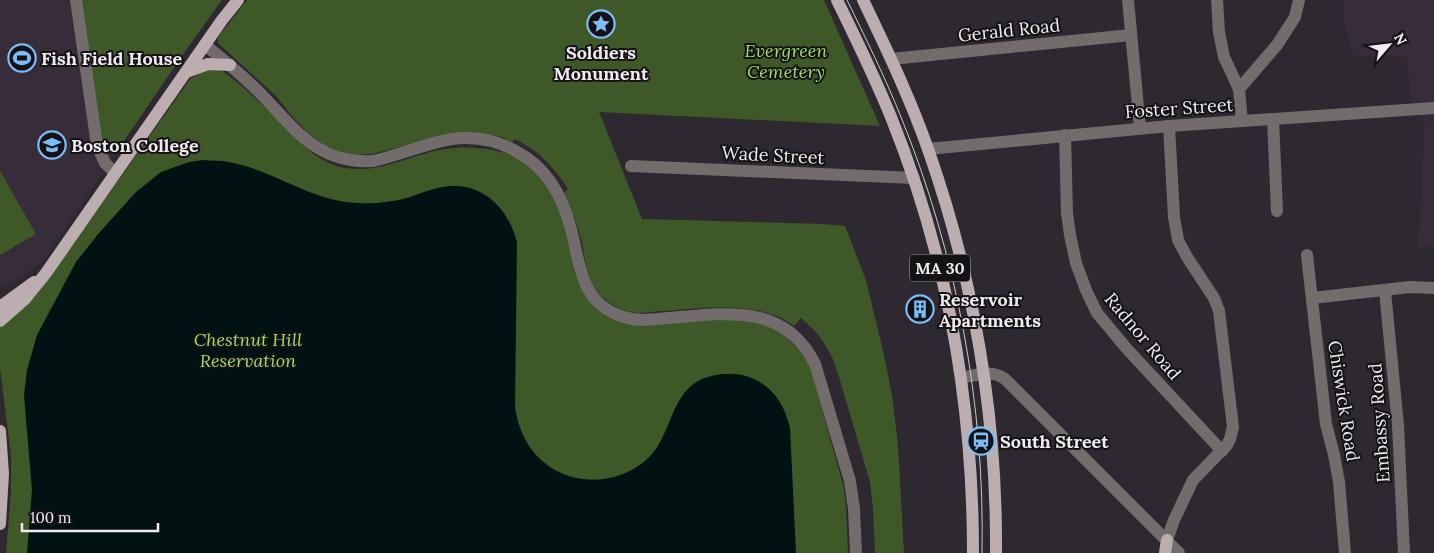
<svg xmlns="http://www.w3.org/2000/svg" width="1434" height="553" viewBox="0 0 1434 553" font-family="Lora,serif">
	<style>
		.built { fill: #372c3a }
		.green { fill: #3e5827 }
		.water { fill: #021212 }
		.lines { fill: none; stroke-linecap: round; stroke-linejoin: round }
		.minor { stroke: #736c6d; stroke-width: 12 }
		.major { stroke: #bcaeb0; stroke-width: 12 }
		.tram { stroke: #cdc8cf; stroke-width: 1 }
		.labels { text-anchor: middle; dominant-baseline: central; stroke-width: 4; stroke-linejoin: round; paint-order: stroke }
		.shield { fill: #151216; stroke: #aeaaaf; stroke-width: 1 }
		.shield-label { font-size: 16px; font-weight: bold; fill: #efebf1 }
		.street-label { font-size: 18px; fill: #efebf1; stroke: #151216 }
		.park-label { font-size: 18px; font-style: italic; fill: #9eda6a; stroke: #151216 }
		.poi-label { font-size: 18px; font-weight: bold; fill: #efebf1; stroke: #151216; text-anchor: start }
	</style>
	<rect width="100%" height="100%" fill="#2e2830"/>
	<g class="built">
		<polygon points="0,0 80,0 110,152 115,154 43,262 3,288 0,287"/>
		<polygon points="1343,0 1434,0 1434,246 1418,247 1425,122 1411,99 1407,57 1354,56 1345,28"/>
	</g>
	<g class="green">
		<path d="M80,0H222L184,53L115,154C108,152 105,149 102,142Z"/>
		<path d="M247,0H824L880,126L599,112L642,219L823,224L845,226L866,280L884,355L892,395L898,445L904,553H875L873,508L870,482L839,377L832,357L824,343L815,331L801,318L794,326C760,300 704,308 664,311C656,311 647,313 638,313C622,312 605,302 596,290C585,276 585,255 581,239C577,223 571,208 564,193L568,189C554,167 539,151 515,139L512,142L502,137L484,134L407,145L372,154L349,155L326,146L308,133L290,114L277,97L218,43V37Z"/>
		<path d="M218,68C241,83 259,102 278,120C298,139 316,163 345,168C375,173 401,160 430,152C462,143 513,146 537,172C552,189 562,214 568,237C571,251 572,267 578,281C581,290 588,298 594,306L674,322L747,319L779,330L800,351L809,364L813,377L844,488L846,507L848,553H6L11,492V457L0,368V327L35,297L191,78L206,70Z"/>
		<polygon points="0,171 36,234 0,255"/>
	</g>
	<path class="water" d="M203,160C211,161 220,160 229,162C274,170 312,202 358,203C375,204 392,202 407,198C428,191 447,182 470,188C496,196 510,217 517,242L515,408C518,425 524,442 537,456C565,486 612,487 644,462C676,436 667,386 712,376C724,373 737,373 749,377C773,386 784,404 790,428L796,553H27L32,490L24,395L27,370L37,335L76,262L99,233L136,192L161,172L189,162Z"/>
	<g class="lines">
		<g class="minor">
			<polyline points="76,0 97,145 105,163 115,173"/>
			<polyline points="1128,0 1140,128"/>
			<polyline points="1217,0 1219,32 1224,57 1239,89 1242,121"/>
			<path d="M205,45C224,60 243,76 260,93C294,128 318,165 373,161C402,155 437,138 465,138C484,138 503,143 519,153C548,169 563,198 571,229C581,267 580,303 624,317C638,322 654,319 669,318C726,313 785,303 815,364L850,481L854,509L856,553"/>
			<polyline points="891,59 1131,35"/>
			<polyline points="1239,89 1277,45 1295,17 1299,0"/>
			<polyline points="1273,119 1277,211"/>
			<polyline points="1065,135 1067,213 1070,235 1076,263 1086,290 1097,313 1127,349 1222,451"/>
			<polyline points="928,149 1169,126 1434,108"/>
			<polyline points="631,166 914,178"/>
			<polyline points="1307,255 1326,424 1334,455 1339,482 1345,553"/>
			<polyline points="1385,291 1398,425 1404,553"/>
			<polyline points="1312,298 1410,287 1434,288"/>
			<path d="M961,378C976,375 992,369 1005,379L1179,553"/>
			<polyline points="1167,540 1174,520 1193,480 1227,445 1230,439 1233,427 1219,311 1214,298 1187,257 1178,240 1174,217 1169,126"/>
		</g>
		<g class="major">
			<path d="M837,0C856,39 875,77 891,117C947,256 973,403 973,553"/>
			<path d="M863,0C887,50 911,100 929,152C974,281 997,416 996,553"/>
			<polyline points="186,72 208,64 230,65"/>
			<polyline points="0,307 34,282"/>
			<polyline points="0,321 25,299 46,273 222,20 238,0"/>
			<polyline points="0,431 3,474 0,524"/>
			<polyline points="1165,553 1167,540"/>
		</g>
		<path class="tram" d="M847,0C866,39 885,77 901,117C957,255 985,405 982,553"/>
	</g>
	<defs>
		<g id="sight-ring" transform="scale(1.4375)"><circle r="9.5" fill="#151216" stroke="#7dbef9" stroke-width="1.5"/><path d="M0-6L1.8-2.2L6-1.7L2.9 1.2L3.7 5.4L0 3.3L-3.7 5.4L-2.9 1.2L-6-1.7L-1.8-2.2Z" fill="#7dbef9"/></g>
		<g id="stadium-ring" transform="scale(1.4375)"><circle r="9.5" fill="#151216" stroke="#7dbef9" stroke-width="1.5"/><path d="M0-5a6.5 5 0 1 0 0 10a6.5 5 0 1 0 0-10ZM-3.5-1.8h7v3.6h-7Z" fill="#7dbef9"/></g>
		<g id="university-ring" transform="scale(1.4375)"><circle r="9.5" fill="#151216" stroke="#7dbef9" stroke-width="1.5"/><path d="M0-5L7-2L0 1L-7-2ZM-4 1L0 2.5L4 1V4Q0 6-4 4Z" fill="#7dbef9"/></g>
		<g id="building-ring" transform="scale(1.4375)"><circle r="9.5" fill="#151216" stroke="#7dbef9" stroke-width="1.5"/><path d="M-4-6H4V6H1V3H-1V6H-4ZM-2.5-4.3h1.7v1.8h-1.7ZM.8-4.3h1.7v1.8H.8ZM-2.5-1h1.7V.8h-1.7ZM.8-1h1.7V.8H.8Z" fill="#7dbef9"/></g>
		<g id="station-ring" transform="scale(1.4375)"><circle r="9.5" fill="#151216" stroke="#7dbef9" stroke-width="1.5"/><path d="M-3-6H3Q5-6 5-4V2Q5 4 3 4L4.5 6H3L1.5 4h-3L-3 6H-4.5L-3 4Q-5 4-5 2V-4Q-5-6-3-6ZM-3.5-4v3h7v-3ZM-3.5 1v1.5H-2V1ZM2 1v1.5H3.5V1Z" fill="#7dbef9"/></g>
	</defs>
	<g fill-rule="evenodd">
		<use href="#sight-ring" x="601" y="24"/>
		<use href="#stadium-ring" x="22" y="58"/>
		<use href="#university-ring" x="52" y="145"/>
		<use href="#building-ring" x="920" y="309"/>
		<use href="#station-ring" x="981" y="441"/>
	</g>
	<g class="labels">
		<rect class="shield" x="910" y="254.5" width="60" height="27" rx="4"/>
		<g class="shield-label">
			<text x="940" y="268">MA 30</text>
		</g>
		<g class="street-label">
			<text transform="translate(1009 30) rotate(-6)">Gerald Road</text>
			<text transform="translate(1179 108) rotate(-4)">Foster Street</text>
			<text transform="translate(773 155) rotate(3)">Wade Street</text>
			<text transform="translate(1143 336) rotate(50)">Radnor Road</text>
			<text transform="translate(1344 401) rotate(81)">Chiswick Road</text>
			<text transform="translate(1379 423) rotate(-94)">Embassy Road</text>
		</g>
		<g class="park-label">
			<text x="786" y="50">Evergreen<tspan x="786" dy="21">Cemetery</tspan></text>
			<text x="248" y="339">Chestnut Hill<tspan x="248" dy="21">Reservation</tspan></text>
		</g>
		<g class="poi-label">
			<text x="601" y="52" text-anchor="middle">Soldiers<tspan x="601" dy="21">Monument</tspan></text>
			<text x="41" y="58">Fish Field House</text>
			<text x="71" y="145">Boston College</text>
			<text x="939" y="299">Reservoir<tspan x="939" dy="21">Apartments</tspan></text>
			<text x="1000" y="441">South Street</text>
		</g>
	</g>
	<g transform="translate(1389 45) rotate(62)" stroke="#151216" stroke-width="4" paint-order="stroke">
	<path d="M0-4L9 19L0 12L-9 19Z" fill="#efebf1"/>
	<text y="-8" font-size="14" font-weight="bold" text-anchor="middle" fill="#efebf1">N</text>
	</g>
	<path d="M22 523v8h136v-8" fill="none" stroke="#efebf1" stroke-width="2.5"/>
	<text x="30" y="523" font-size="15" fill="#efebf1" stroke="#151216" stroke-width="4" paint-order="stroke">100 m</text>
</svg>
